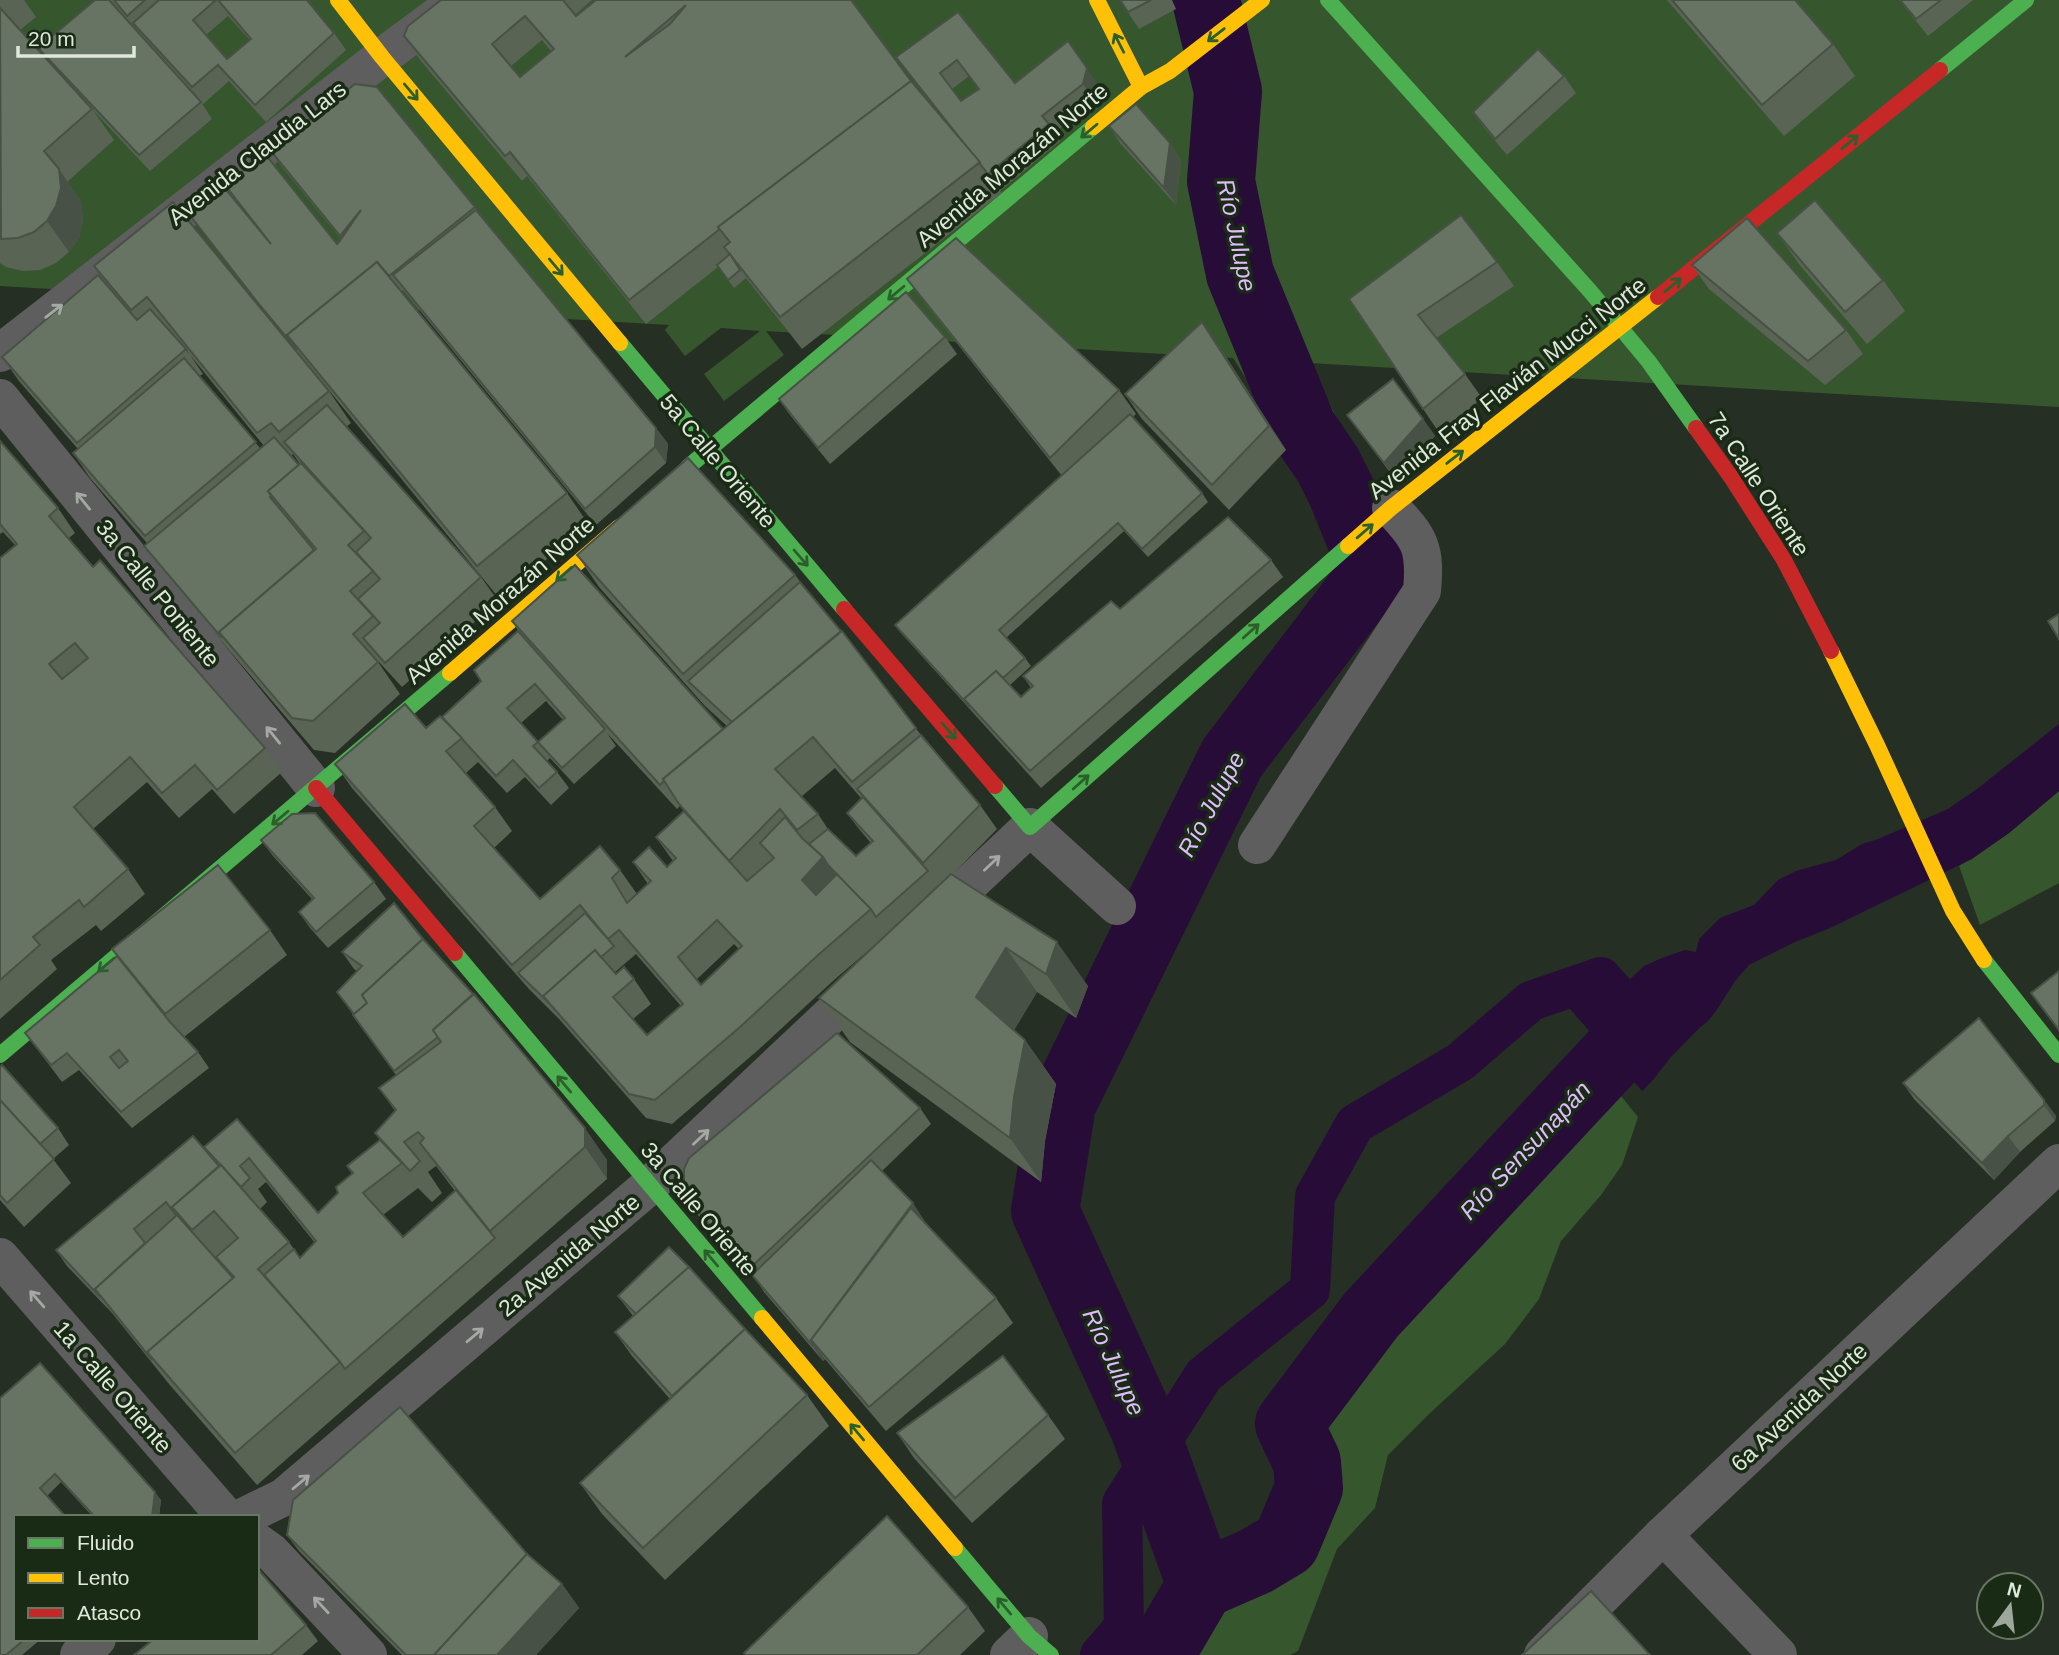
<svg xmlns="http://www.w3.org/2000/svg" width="2059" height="1655" viewBox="0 0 2059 1655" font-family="Helvetica,sans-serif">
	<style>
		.green { fill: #36572d }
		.water { fill: #270c38 }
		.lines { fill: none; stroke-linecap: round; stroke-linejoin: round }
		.canal { stroke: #270c38; stroke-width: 40 }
		.river { stroke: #270c38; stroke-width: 68 }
		.street { stroke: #5e5e5f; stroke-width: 38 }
		.fast { stroke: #4caf50; stroke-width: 16 }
		.slow { stroke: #ffc107; stroke-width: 16 }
		.jam { stroke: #c62828; stroke-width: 16 }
		.wall { fill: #596455; fill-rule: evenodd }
		.shaded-wall { fill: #485145 }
		.building { fill: #677463; stroke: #485145; stroke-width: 2; fill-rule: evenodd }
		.oneway { stroke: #2d5f2d }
		.oneway2 { stroke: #a4aaa3 }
		.labels { text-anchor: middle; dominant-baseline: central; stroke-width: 7; stroke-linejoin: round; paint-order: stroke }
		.street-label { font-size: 23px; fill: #dee8db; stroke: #192a15 }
		.water-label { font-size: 24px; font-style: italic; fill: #e0bcfe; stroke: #192a15 }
	</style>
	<rect width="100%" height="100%" fill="#262f23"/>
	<g class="green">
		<polygon points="0,0 2059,0 2059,407 1310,363 1349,443 1364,494 1333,516 1233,358 766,331 784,355 724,401 704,374 760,331 721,328 685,356 665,330 669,325 0,286"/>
		<polygon points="2059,791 2059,883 1980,925 1959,866 2009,833"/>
		<polygon points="1621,1096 1638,1117 1622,1165 1601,1195 1561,1241 1539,1299 1505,1344 1429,1414 1388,1455 1375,1508 1337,1549 1298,1651 1290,1655 1180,1655 1211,1608 1241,1588 1287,1571 1318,1521 1328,1470 1325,1436 1330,1404 1384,1330 1585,1097"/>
	</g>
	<polygon class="water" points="2059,724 2059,791 2009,833 1972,859 1830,928 1795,942 1749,965 1735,981 1716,1011 1670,1058 1653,1080 1642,1091 1563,1001 1598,988 1626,983 1644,966 1662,958 1685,950 1696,952 1699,939 1720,918 1754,905 1778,880 1796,871 1836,860 1862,844 1878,839 1948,809 1977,789"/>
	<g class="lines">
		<polyline class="canal" points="1100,1655 1124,1627 1122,1503 1204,1375 1310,1290 1315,1196 1355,1124 1460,1062 1531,1001 1601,977 1643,1023"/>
		<g class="river">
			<polyline points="1201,1585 1144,1428 1045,1211 1062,1104 1232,758 1374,572 1341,491 1328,465 1303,428 1240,274 1221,181 1228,91 1206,0"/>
			<polyline points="1160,1655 1201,1585 1256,1561 1286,1543 1309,1488 1307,1462 1289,1424 1371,1315 1643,1023 1684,997"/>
		</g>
		<g class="street">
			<polyline points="0,353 382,57 459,0"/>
			<polyline points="0,398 316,788"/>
			<path d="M1257,845L1422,591C1426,548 1420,538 1391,508"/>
			<polyline points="931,920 1030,827 1117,906"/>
			<polyline points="0,1257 226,1517"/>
			<polyline points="243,1517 284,1497 649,1186 870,978"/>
			<polyline points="1663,1535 1778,1655"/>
			<polyline points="257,1542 271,1552 368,1655"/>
			<polyline points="79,1655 97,1639"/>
			<polyline points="1009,1655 1029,1636"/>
			<polyline points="1543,1655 1663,1535 2059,1163"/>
		</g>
		<g class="fast">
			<polyline points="1328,0 1590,291 1649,362 1696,428"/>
			<polyline points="1940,70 2026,0"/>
			<polyline points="620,343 844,609"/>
			<polyline points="688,467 1093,127"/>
			<polyline points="995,786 1030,827 1348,546"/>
			<polyline points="455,953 762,1318"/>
			<polyline points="1984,960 2059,1055"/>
			<polyline points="0,1055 450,673"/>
			<polyline points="955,1548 1029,1636 1051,1655"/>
		</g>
		<g class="slow">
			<polyline points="338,0 382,57 620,343"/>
			<polyline points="1097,0 1141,87"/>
			<polyline points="1093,127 1141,87 1170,71 1262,0"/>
			<polyline points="1348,546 1391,508 1658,297"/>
			<polyline points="1831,651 1877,745 1953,911 1984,960"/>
			<polyline points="450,673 619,527"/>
			<polyline points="762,1318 955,1548"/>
		</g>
		<g class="jam">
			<polyline points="1658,297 1940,70"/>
			<polyline points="1696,428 1731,477 1784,560 1831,651"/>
			<polyline points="844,609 995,786"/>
			<polyline points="316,788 455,953"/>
		</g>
	</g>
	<g class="wall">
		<path d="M0,0H24L36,17L20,30L43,55L38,48L141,36L110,0H307L334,33L346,50L266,122L229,81L203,104L151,47L201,102L212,119L150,171L92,109L114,140L67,182L81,201L83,220L79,238L69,252L56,263L40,270L23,271L6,267L0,263ZM228,16L250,40L227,59L206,35Z"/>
		<path d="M441,0H592L575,15L576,16L851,0L911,81L943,118L896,57L958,12L1015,83L1098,85L1094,101L1054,133L1060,141L1000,191L1002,193L802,349L746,278L734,288L718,267L646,324L527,176L522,181L421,61L404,36ZM542,40L551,51L520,77L511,66ZM969,76L978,89L961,101L952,89Z"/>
		<polygon points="1120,0 1172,0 1176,9 1139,29"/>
		<polygon points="1667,0 1795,0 1833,44 1855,76 1784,136"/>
		<polygon points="1899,0 1973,0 1928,36"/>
		<polygon points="1564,76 1576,93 1507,155 1485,129 1473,112"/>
		<polygon points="1109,126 1170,143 1181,160 1176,205 1120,143"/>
		<path d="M270,150L475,207L482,217L656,428L668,444L666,463L596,525L403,290L402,292L567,493L589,525L499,598L309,366L286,339L329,391L351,423L346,427L481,577L498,601L402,687L379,662H378L400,694L335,753L314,750L161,570L144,546L147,543L90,478L73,453L78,449L19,381L2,357L109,288L94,266L261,308L189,214L251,220L225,185L337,244L341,239L282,167ZM168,329H169L264,446L260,448L199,376L203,374L186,349ZM293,454L300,464L299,465L291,456Z"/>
		<polygon points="1777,233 1883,280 1905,311 1867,344 1799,264"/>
		<polygon points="1497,262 1514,286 1436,338 1465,374 1482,398 1440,434 1349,299"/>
		<polygon points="1692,265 1846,330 1863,354 1825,385 1709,289"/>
		<polygon points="907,279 1119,390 1136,414 1133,417 1202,493 1208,502 1148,557 1124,531 1006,638 1025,658 1031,666 1010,685 1021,697 1031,688 1023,676 1120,609 1271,560 1283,577 1041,788 901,633 895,625 1062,476 925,303"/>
		<polygon points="945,337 957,354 830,464 790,415 779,399"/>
		<polygon points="1219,346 1286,450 1229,510 1142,419 1125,394"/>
		<polygon points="1347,415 1423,419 1435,436 1395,479"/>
		<polygon points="0,441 58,508 75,533 69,538 93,567 265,748 282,772 234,814 212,789 179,818 147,782 93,829 128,869 145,894 101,931 96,925 51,960 57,969 0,1019 0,558 15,545 3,532 0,534"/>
		<path d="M577,555L795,575L921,735L980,805L997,829L952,875L1088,986L1076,1018L1037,992L1014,1030L1025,1040L1056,1084L1045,1141L1041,1182L850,1042L819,998L883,938L834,980L757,1051L672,1124L646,1118L560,1020L529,989L352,788L335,764L426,728L442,717L481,681L519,632L512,621L723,729L727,726L705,706L599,587ZM546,701L563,720L538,742L550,758L574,784L616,746L607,733L677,809L680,806L684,811L656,837L673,861L667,867L633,862L648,884L637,894L620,870L540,899L494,848L512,831L495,807L466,773L478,762L507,793L525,777L551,805L569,788L557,772L547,761L550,758L538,742L521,723ZM835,768L861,798L847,813L859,829L871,843L856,856L828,829L818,814L801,797ZM734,944L739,949L701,985L696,980ZM636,954L681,1006L647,1035L633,1019L651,1004L634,979L616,974L615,972Z"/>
		<polygon points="261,840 374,882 386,899 328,948 310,928 299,912 312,899 273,856"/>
		<polygon points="270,930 287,955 184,1037 198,1052 209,1068 132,1128 79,1070 62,1082 25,1033 117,956 112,949"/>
		<path d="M423,939L607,1160V1179L257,1485L169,1384L112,1313L67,1266L56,1250L210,1155L204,1147L237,1119L318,1213L338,1193L352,1174L347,1166L380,1140L375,1133L395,1111L379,1088L396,1075L337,992L357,971L354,969L342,952ZM436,1166L455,1191L403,1237L383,1215L418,1188L432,1202L442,1193L428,1172ZM266,1182L315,1243L300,1258L289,1242L260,1209L267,1202L258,1189Z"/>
		<polygon points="0,1067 58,1128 69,1145 53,1159 71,1183 24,1227 0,1200"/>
		<polygon points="1903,1083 2044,1100 2056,1116 2055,1121 2020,1152 1994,1180 1914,1099"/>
		<polygon points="920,1108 931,1124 882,1171 924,1220 923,1221 996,1298 1013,1323 886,1431 825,1359 823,1361 764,1292 757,1281 702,1221 691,1204"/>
		<polygon points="618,1296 745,1329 807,1395 829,1426 665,1580 602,1514 580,1483 670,1399 632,1356 615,1332 633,1316"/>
		<polygon points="0,1398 161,1500 159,1517 93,1517 61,1482 47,1496 16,1639 41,1639 22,1655 0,1655"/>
		<polygon points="1048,1415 1065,1439 972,1523 914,1458 897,1433"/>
		<polygon points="287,1535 562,1584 579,1608 536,1655 402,1655 299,1551"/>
		<polygon points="968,1607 985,1631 960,1655 746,1655"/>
		<polygon points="306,1625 318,1641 302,1655 134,1655"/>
	</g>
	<g class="shaded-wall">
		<polygon points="1068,41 1098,85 1094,101 1083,84"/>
		<polygon points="1170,143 1181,160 1176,205 1164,188"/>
		<polygon points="59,169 81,201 83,220 79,238 69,252 47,221"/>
		<polygon points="361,210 352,252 340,236"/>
		<polygon points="1202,322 1219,346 1286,450 1269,426"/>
		<polygon points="1423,419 1435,436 1395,479 1384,463"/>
		<polygon points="656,428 668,444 666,463 655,447"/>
		<polygon points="823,857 840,881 819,904 802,880"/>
		<polygon points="1057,942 1088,986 1076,1018 1046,974"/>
		<polygon points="1006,948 1037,992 1007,1042 976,997"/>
		<polygon points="1025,1040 1056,1084 1045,1141 1041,1182 1010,1138 1014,1097"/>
		<polygon points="2044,1100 2056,1116 2055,1121 2044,1105"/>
		<polygon points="585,1128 607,1160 607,1179 585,1147"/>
		<polygon points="2008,1136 2020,1152 1994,1180 1982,1163"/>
		<polygon points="913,1203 924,1220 826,1357"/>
		<polygon points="813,1343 825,1359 823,1361 812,1345"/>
		<polygon points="155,1492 161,1500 159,1517 152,1517"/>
		<polygon points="562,1584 579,1608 536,1655 497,1655"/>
	</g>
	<g class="building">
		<polygon points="95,0 109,0 201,102 139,155 38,48"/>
		<polygon points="114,0 145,0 127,16"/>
		<polygon points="159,0 216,0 193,20 227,59 251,39 218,0 307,0 334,33 255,105 218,65 192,87 133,23"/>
		<path d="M441,0H563L576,16L596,0H851L911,81L718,227L720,229L629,300L510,152L505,156L404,36L408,26ZM686,5L670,24L625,57ZM525,16L554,49L520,77L492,44Z"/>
		<polygon points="1120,0 1151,0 1128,12"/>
		<polygon points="1672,0 1795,0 1833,44 1762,105"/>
		<polygon points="1900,0 1941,0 1916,19"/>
		<polygon points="0,8 92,109 44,151 59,169 61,188 56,206 47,221 34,232 18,238 1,239"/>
		<path d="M958,12L1015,83L1068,41L1087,68L1083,84L1042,116L1049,124L988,174L896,57ZM957,60L979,89L961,101L940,73Z"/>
		<polygon points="1538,49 1564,76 1495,139 1473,112"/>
		<polygon points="911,81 980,162 780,317 724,247 730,242 718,227"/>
		<polygon points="355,84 377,87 475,207 389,276 377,262 287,335 297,350 258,303 189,214 224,187 271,244 225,185 265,154 337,244 339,242 361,210 340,236 270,150"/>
		<polygon points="1136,104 1170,143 1164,188 1109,126"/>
		<polygon points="1815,200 1883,280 1845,312 1777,233"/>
		<polygon points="173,202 329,391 279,432 271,423 257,433 147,297 131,310 94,266"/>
		<polygon points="476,210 656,428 655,447 585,509 393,275"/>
		<polygon points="1461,215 1497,262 1418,315 1465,374 1423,409 1349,299"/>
		<polygon points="1747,218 1846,330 1808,361 1692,265"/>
		<polygon points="956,238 1119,390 1050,458 907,279"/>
		<polygon points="730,254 740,270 728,280 717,265"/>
		<polygon points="377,262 567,493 477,566 287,335"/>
		<polygon points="98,275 137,320 150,309 186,349 77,443 2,357"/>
		<polygon points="906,292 945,337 818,448 779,399"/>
		<polygon points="1202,322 1269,426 1212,485 1125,394"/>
		<polygon points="184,358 256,442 145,536 73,453"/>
		<polygon points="1393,379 1423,419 1384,463 1347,415"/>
		<polygon points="327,405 481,577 385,663 363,638 380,623 358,599 380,579 356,552 371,538 284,442"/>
		<polygon points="1130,414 1202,493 1142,549 1118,523 999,630 1025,658 1003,678 996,671 964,699 970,707 895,625"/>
		<polygon points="274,437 299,465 268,491 271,496 270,497 314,550 219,632 222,637 221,637 144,546"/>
		<path d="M0,441L58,508L49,516L93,567L100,560L265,748L217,790L195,765L162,793L130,757L74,807L128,869L84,907L79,900L33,937L40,945L0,980V558L17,544L0,524ZM75,643L88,658L62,679L49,664Z"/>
		<polygon points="688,458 795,575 683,674 577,555"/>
		<polygon points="301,463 364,531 348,545 373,571 350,591 373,616 353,634 378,662 313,721 292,718 219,632 316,549 268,491"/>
		<polygon points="1228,517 1271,560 1030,771 964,699 996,671 1021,697 1033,686 1023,676 1111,601 1120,609"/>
		<polygon points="575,565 723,729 663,779 664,781 660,785 512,621"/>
		<polygon points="800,582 841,631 732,722 688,681"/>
		<polygon points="2059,614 2059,639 2048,621"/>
		<polygon points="518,631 605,729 562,768 538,742 565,718 535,684 507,708 538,742 533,746 557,772 539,788 513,760 496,776 442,717 481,681 474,670"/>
		<polygon points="842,631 916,728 852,782 813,737 775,769 818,814 797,830 780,809 729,861 679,804 663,779"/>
		<path d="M405,704L426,728L440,716L462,738L446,751L495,807L474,826L540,899L600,846L620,870L612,878L627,903L651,881L633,862L649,847L667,867L676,858L656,837L684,811L747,881L774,858L760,843L785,817L802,838L823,857L802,880L816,895L837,874L871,909L817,956L740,1027L655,1100L629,1094L543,996L595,950L616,974L624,967L634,979L613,997L647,1035L683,1004L619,930L608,939L580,905L512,965L335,764ZM717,920L742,946L701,985L678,957Z"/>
		<polygon points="921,735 980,805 923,863 857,789"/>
		<polygon points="863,797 928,871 876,917 871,909 828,865 823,857 809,844 828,829 856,856 873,841 847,813"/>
		<polygon points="315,813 374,882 316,932 299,912 314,898 261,840 292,814"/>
		<polygon points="218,865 270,930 165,1014 112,949"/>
		<polygon points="951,874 1057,942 1046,974 1006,948 976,997 1025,1040 1014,1097 1010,1138 819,998"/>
		<polygon points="394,903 423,939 362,995 367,1003 354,1014 337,992 362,966 342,952"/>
		<polygon points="585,913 614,946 601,957 595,950 543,996 549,1003 518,973"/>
		<polygon points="423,939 473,994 433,1030 438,1037 394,1071 353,1015 367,1003 362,995"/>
		<path d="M117,956L170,1022L198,1052L121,1112L67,1053L51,1065L25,1033ZM119,1050L128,1061L119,1068L110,1057Z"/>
		<polygon points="2059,971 2059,1030 2031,993"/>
		<polygon points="474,994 585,1128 585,1147 490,1231 420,1143 424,1138 418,1132 404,1142 420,1161 410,1171 375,1133 396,1110 379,1088 441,1042 433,1030"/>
		<polygon points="1979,1018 2044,1100 2044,1105 2008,1136 1982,1163 1903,1083"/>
		<polygon points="837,1033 920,1108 749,1269 691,1204 684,1184 684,1169 689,1158"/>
		<polygon points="2,1065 58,1128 40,1144 0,1100 0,1067"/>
		<polygon points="0,1100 54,1159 7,1203 0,1195"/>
		<polygon points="237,1119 318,1213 338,1193 336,1187 353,1173 347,1166 380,1140 402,1163 363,1193 403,1237 456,1190 495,1238 345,1369 340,1362 264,1275 294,1249 300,1258 316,1241 249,1158 240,1166 250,1178 241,1187 204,1147"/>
		<polygon points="193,1136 219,1166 172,1207 176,1215 166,1202 134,1229 145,1243 95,1289 100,1297 56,1250"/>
		<polygon points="871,1160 913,1203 811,1340 813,1343 812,1345 752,1275"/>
		<polygon points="221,1165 289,1242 258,1269 340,1362 235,1453 147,1352 234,1277 216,1257 238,1238 214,1211 192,1230 172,1207"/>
		<polygon points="911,1208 996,1298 869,1407 811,1340"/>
		<polygon points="177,1215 233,1278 147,1352 152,1360 95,1289"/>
		<polygon points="669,1247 689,1267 636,1314 618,1296"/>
		<polygon points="689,1267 745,1329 672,1396 615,1332"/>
		<polygon points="745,1329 807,1395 643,1548 580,1483"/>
		<polygon points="1003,1356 1048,1415 955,1498 897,1433"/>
		<polygon points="40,1363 155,1492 152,1517 95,1517 55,1474 40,1488 66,1517 16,1517 16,1639 25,1639 6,1655 0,1655 0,1398"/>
		<polygon points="400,1407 527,1554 434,1655 406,1655 287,1535 293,1500"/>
		<polygon points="887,1516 968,1607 917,1655 746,1655 744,1653"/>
		<polygon points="527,1554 562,1584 497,1655 434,1655"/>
		<polygon points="257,1568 306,1625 271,1655 134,1655 154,1639 257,1639"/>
		<polygon points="1591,1591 1650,1655 1522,1655"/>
	</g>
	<defs><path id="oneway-shaft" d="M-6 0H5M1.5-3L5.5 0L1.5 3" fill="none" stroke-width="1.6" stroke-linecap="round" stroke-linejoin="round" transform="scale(1.75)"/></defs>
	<g class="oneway">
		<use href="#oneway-shaft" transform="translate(1216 35) rotate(142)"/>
		<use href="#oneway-shaft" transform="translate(1119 43) rotate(-117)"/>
		<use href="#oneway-shaft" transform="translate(411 92) rotate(50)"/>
		<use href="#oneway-shaft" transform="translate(1089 131) rotate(140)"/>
		<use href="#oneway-shaft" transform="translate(1850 142) rotate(-39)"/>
		<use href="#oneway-shaft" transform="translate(556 267) rotate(50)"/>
		<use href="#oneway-shaft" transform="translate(1673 285) rotate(-39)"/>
		<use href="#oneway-shaft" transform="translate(896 293) rotate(140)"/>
		<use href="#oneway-shaft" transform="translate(1455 457) rotate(-38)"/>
		<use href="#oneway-shaft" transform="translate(1365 531) rotate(-41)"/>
		<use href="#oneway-shaft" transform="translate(801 558) rotate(49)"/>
		<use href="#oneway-shaft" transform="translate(564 574) rotate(139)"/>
		<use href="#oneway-shaft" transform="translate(1251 631) rotate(-42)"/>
		<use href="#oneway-shaft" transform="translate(949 731) rotate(49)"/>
		<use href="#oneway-shaft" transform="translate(1081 782) rotate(-42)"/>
		<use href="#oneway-shaft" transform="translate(280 818) rotate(140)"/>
		<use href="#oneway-shaft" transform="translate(106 965) rotate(140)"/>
		<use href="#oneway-shaft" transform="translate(564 1084) rotate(-130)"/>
		<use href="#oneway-shaft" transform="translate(711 1258) rotate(-130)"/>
		<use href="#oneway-shaft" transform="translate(857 1432) rotate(-130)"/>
		<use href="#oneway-shaft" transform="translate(1004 1606) rotate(-130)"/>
	</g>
	<g class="oneway2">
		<use href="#oneway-shaft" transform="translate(54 311) rotate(-38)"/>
		<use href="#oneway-shaft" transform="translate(83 501) rotate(-129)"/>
		<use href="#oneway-shaft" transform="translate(273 735) rotate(-129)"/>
		<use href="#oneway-shaft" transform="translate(992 863) rotate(-43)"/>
		<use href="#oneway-shaft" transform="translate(701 1137) rotate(-43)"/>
		<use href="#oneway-shaft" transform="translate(37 1299) rotate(-131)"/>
		<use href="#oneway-shaft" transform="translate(475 1335) rotate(-40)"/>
		<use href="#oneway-shaft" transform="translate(301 1482) rotate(-40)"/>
		<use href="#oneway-shaft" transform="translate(321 1605) rotate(-133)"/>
	</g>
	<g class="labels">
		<g class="street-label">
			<text transform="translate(257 153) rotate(-38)">Avenida Claudia Lars</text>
			<text transform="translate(1012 165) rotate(-40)">Avenida Morazán Norte</text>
			<text transform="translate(1507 388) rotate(-38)">Avenida Fray Flavián Mucci Norte</text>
			<text transform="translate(718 461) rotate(50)">5a Calle Oriente</text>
			<text transform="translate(1759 484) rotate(57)">7a Calle Oriente</text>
			<text transform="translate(158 593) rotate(51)">3a Calle Poniente</text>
			<text transform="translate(500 600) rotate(-41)">Avenida Morazán Norte</text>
			<text transform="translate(699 1209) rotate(50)">3a Calle Oriente</text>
			<text transform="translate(569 1255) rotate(-40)">2a Avenida Norte</text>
			<text transform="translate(113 1387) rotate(49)">1a Calle Oriente</text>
			<text transform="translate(1799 1407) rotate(-43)">6a Avenida Norte</text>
		</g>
		<g class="water-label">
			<text transform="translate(1237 235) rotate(78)">Río Julupe</text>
			<text transform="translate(1211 804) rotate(-62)">Río Julupe</text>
			<text transform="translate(1525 1150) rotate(-47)">Río Sensunapán</text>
			<text transform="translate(1114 1362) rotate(65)">Río Julupe</text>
		</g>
	</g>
	<rect x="14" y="1515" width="245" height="126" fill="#192a15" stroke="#687664" stroke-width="2"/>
	<rect x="28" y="1538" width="35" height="10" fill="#4caf50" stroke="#687664" stroke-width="2"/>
	<text x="77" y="1550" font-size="21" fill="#dee8db">Fluido</text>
	<rect x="28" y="1573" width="35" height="10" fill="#ffc107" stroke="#687664" stroke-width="2"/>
	<text x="77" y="1585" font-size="21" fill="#dee8db">Lento</text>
	<rect x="28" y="1608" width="35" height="10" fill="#c62828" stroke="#687664" stroke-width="2"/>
	<text x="77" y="1620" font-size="21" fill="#dee8db">Atasco</text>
	<g transform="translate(2010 1606) rotate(15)"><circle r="33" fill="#192a15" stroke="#687664" stroke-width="2"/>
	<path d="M0-5L12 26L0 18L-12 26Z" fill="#9ea79b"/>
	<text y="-10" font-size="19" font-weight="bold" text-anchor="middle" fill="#dee8db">N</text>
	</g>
	<path d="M18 46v10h116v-10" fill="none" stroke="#dee8db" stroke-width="3.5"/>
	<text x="28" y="46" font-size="21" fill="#dee8db" stroke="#192a15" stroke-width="5" paint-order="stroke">20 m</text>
</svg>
